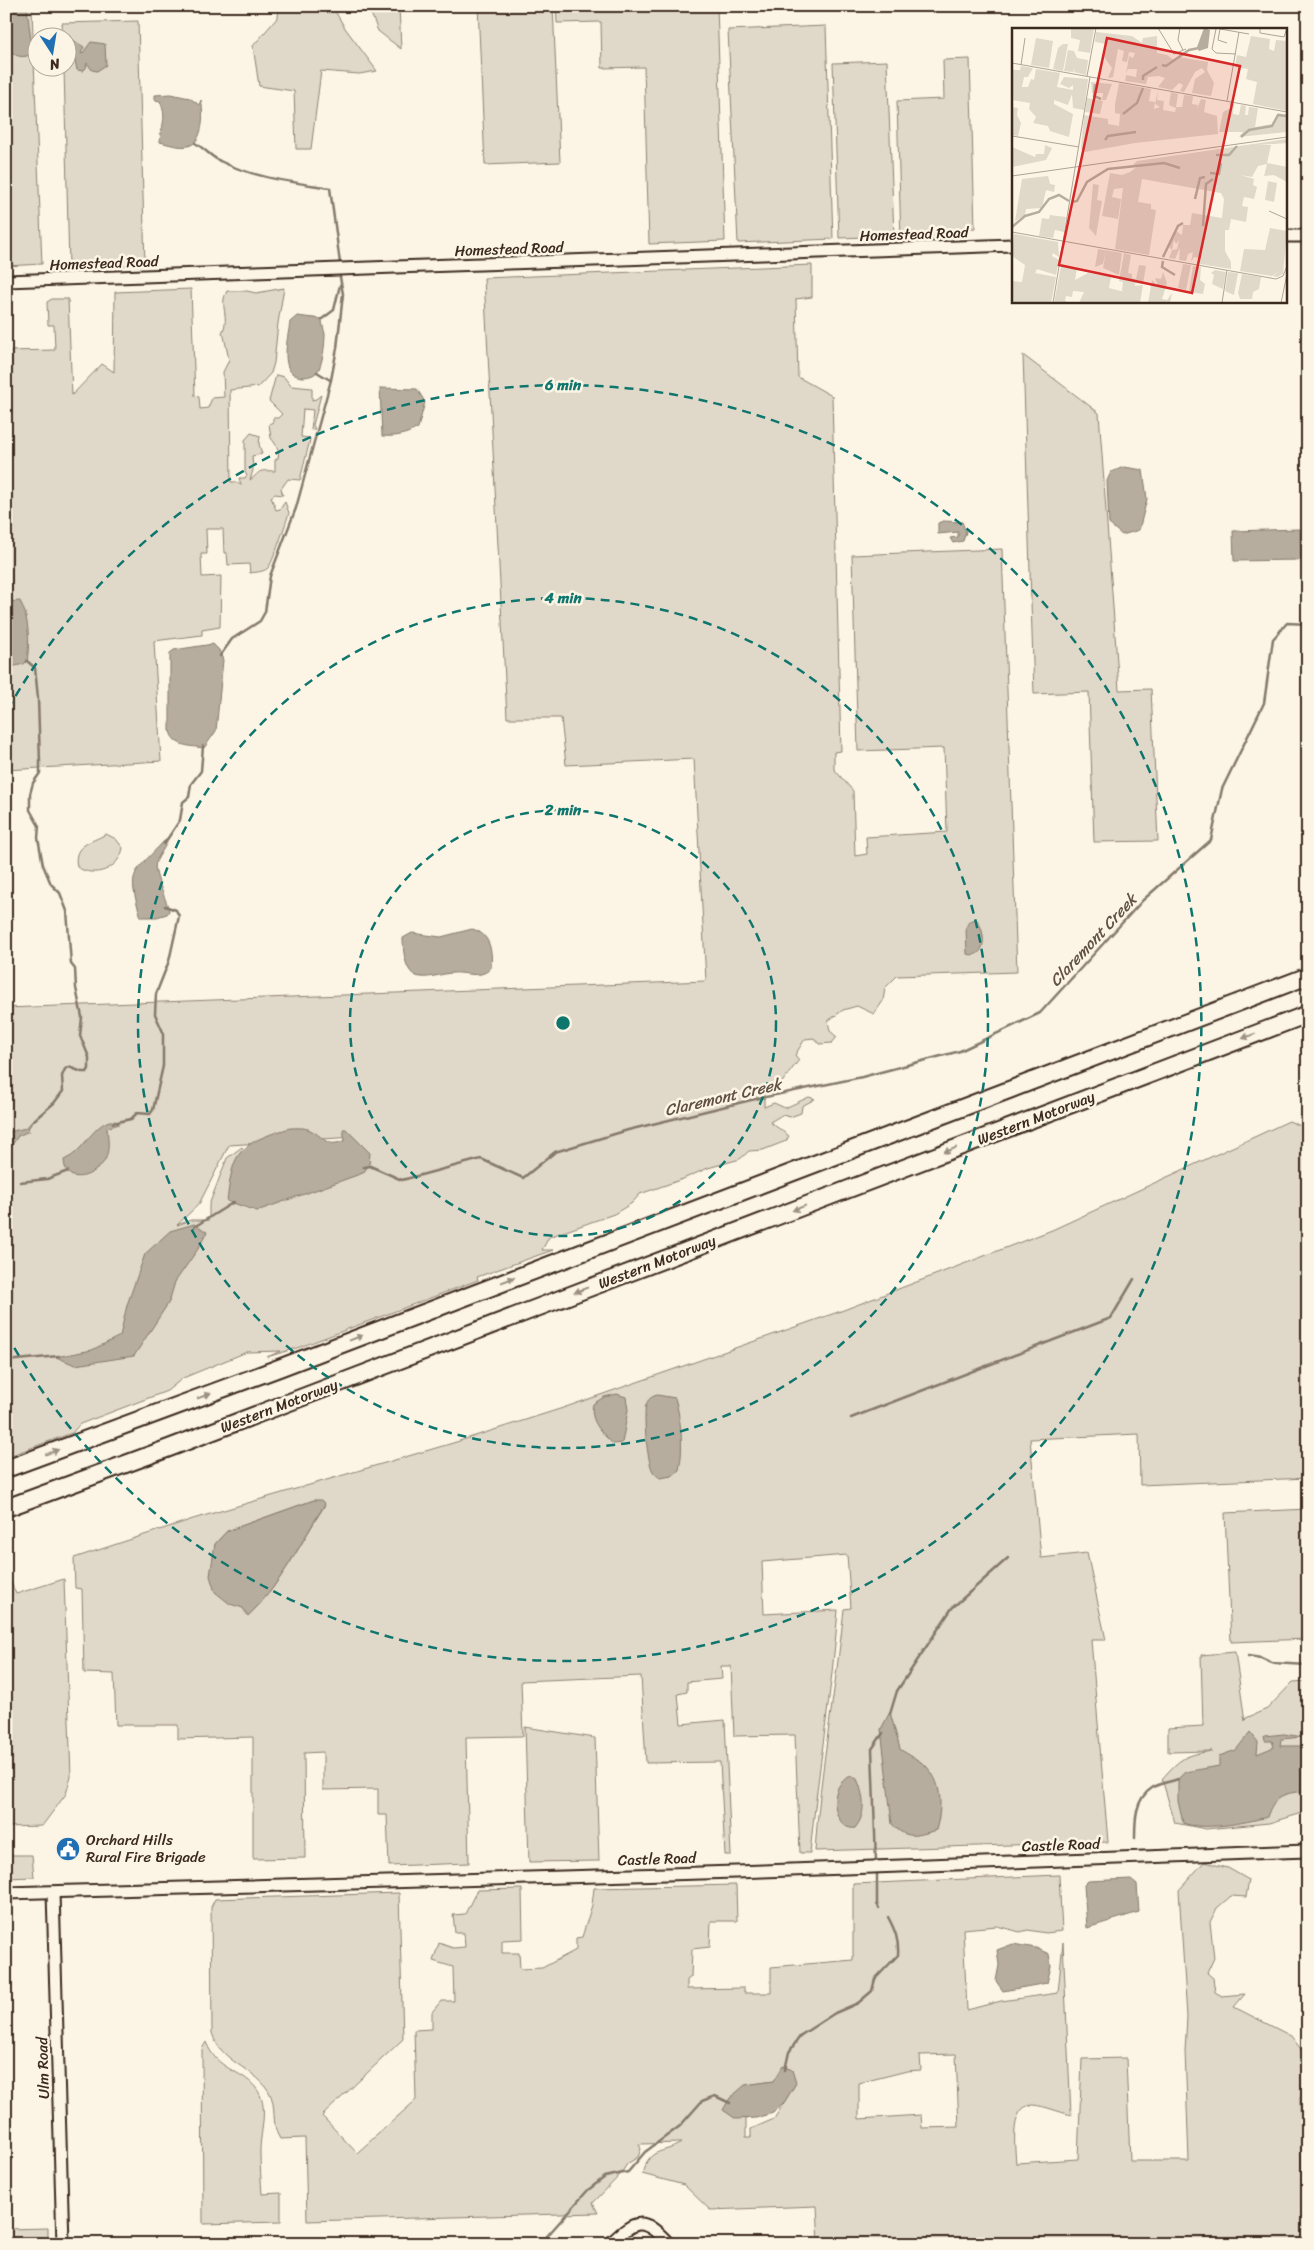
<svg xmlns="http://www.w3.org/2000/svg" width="1314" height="2250" viewBox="0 0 1314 2250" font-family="Sriracha,sans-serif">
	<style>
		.green { fill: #e0d8c8; stroke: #8e8173; fill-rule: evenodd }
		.water { fill: #b7ad9e; stroke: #85796b }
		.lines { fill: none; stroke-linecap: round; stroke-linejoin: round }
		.stream { stroke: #85796b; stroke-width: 2.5 }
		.minor-casing { stroke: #3b2a1e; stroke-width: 15 }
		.highway-casing { stroke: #3b2a1e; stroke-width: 20 }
		.minor { stroke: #fcf5e5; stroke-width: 11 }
		.highway { stroke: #fcf5e5; stroke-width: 16 }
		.oneway { fill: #9c9082 }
		.ring { fill: none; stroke: #0f766e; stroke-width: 2.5; stroke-dasharray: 9 6 }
		.labels { text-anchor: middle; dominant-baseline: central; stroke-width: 5; stroke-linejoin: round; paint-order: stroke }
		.street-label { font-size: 15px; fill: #3b2a1e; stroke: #fcf5e5 }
		.poi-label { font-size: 15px; fill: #3b2a1e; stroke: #fcf5e5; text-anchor: start }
		.water-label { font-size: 16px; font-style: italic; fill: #605144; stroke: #fcf5e5 }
		.inset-river { fill: none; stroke: #b7ad9e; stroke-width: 2.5 }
		.inset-road { fill: none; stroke: #afa495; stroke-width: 1 }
		.view { fill: #d62828; fill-opacity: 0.15; stroke: #d62828; stroke-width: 2.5 }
		.inset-edge { fill: none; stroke: #3b2a1e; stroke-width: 2.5 }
		.centre { fill: #0f766e; stroke: #fcf5e5; stroke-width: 2.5 }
		.ring-label { font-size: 15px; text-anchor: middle; font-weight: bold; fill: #0f766e; stroke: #fcf5e5; stroke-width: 5; stroke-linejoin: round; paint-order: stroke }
	</style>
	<rect width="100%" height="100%" fill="#fcf5e5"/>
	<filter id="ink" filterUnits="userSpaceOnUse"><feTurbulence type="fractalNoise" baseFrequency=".02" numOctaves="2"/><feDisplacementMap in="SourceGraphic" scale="10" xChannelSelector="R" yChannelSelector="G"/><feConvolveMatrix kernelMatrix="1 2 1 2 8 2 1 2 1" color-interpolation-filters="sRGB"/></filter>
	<g filter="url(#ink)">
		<g class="green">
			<polygon points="279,6 332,6 345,28 377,71 359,74 321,71 311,149 296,149 294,91 259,86 253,46 278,17"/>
			<polygon points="368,6 399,6 401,49 378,31"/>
			<polygon points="478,6 553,6 560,162 485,165"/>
			<polygon points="556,6 717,6 725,241 649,244 644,67 602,68 601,22 557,23"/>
			<polygon points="32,10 42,264 6,266 6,11"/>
			<polygon points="138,21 145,265 69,267 64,68 68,68 68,38 63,37 62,23"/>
			<polygon points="826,26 833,239 738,243 728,30"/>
			<polygon points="970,59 975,228 959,229 953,240 901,242 897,101 944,99 943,60"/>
			<polygon points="887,61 894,236 839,238 833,63"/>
			<path d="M812,265V297L796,299L798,377L832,396L841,751L834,752V769L853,791L855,856L867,854L866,837L947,832L944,748L858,751L852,555L1002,549L1017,972L897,976L885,988L883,1001L874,1014L857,1006L843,1010L828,1021L830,1031L837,1037L832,1043L819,1044L814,1038L805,1039L795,1055L799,1060L773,1094L764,1090V1107L774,1103L785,1108L809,1097L815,1099L802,1106L801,1113L790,1117L782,1115L770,1122L789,1136L786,1141L763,1150L749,1151L740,1159L708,1168L683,1179L640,1194L632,1203L614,1214L549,1237L542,1250H553L477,1277L478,1280L300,1347L267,1357L281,1351L247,1352L222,1362L183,1378L167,1391L80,1424L72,1433L6,1457V1008L706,981L694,759L566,765L561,718H507L484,278ZM354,1137L240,1186L249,1158L242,1147L227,1158L209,1205V1220H191L177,1225L199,1204L229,1145Z"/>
			<path d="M284,288L278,323L274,363L271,373L258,387L230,390L231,482H236L241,485L239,478H245L247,475L245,473V440L251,433L260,436L259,444L262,454L252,456L253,470L250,480C262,471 256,470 275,471V460L278,458C280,449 276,445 271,438L269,424L273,422V418H278L282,414L269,401L276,375L284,377L291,386L312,388V400L316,399L321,395L313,425L315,429L311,430L313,410L303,409L301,437L310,438V440L300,480L288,479L281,489L283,495L275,494L271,497L276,510L280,509L285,502L289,513C287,520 272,565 268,568C264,572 256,572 250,573L249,564L228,565L227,553H224L223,529H206L207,554H201L202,577L221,576L220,627L202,630V635L154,641L161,761L6,770V351L55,350L54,325H48L47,302L52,299H68L72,395L102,364L114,372L115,292L191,289L195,396L199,397L200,409L208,408L212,398L224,397L223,372L229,360L224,336L222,333C231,316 218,306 227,291H247L256,293Z"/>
			<polygon points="1023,355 1099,413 1119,690 1151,689 1158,841 1094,842 1089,692 1034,694"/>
			<path d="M106,834L116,839L123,848C119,869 95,879 77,867C72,844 91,843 106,834Z"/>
			<path d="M1289,1121L1308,1129V1478L1140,1485L1139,1434L1030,1439L1041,1558L1087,1553L1106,1640H1091L1108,1842L815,1851C820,1770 836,1690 844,1609L851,1608L847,1555L762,1562L764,1614L838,1610C832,1691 818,1771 810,1853H800L795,1735L734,1736L731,1666H721L722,1679L687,1682V1692L678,1694L681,1724L725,1720L731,1855H725L720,1762L646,1763L641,1676L521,1681L523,1736L466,1737L469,1863L389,1866L387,1815H378V1789L323,1790V1752L304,1753L305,1858L253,1859V1737L178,1739V1725H116L114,1674L84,1673L82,1589L75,1588L74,1558L193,1519L453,1443L563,1408L841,1311L1052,1230ZM314,1500L321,1501L325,1505C301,1542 281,1585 248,1616L213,1560L215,1544L227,1531Z"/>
			<polygon points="1308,1509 1308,1639 1231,1642 1225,1513"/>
			<polygon points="64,1579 71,1777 66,1794 42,1826 6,1827 6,1581 10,1580 16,1594"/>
			<path d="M1235,1652L1245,1721L1246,1718L1267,1709L1293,1682L1308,1681V1811L1269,1823L1206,1829L1175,1823L1162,1779C1180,1758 1185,1755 1212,1751L1168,1752V1728L1203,1726L1201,1655Z"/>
			<polygon points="525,1727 595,1738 599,1861 529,1862"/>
			<polygon points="6,1847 7,1855 32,1855 34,1877 6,1878"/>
			<path d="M1204,1862L1228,1868L1249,1880L1246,1897L1231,1896L1217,1908L1210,1922L1214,1958L1207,1973L1213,1978L1215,1992L1222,1996L1245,1994L1234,2007L1291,2036L1306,2056V2088L1300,2098L1302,2186H1308V2244H819L817,2206L710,2210L684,2185L642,2174C650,2146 662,2155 681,2143L639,2144L641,2149L638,2157L627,2164L620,2175L593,2203L598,2213L307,2221L305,2138L280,2139C270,2124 278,2105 268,2090C252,2066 222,2064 212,2033L211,1907L215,1899L399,1893L403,2039L322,2116L357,2153L416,2100L414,2030L432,2029V2012L441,2001H454L453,1967L433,1961L439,1943L453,1948L465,1947L464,1933H455L453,1915L465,1914L477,1890L522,1889L523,1939L502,1940V1953H519L520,1969L542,1968L576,1950V1938L582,1937L592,1905L594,1888L736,1885L737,1921H711L710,1947L692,1949L691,1977L687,1980V1989L744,1988V1993H771V1967L853,1960V1884L1059,1875L1062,1931L1046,1933L1028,1930L1020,1932L997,1926L963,1929L967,2010L1001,2001L1058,1993L1063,1942L1071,2115C1059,2112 1045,2106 1033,2105C1009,2105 1015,2148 1016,2163L1078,2159L1082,2059L1126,2058L1130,2161H1189L1185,2051L1187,2017L1179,1890ZM956,2054L959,2127L922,2128L921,2115L859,2119V2083L907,2071L921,2070L920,2055ZM775,2081L796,2083L774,2119L751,2129V2137H746V2085Z"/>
			<path d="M206,2042C218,2072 240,2068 256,2088C270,2106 260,2131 260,2151C260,2165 261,2180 262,2194L281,2193V2222L203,2224L202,2049Z"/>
			<polygon points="48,2228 48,2244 6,2244 6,2229"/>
		</g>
		<g class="water">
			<path d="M6,8H27L32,49L30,55C20,59 12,55 6,46Z"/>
			<polygon points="68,39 73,40 84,47 81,53 82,54 91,42 105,44 106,65 97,71 92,70 87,63 86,68 83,71 77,70 74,56 68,51 75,52"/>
			<path d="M170,94L190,98L199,105L201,100C204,112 204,143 188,146C180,148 168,144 160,142C161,123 168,120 160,101L155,100V95Z"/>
			<path d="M297,316L322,319C322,325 324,329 325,334C325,344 323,360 319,369C316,375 309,377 303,377C277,376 288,339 290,322Z"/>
			<path d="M380,388L417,389L425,402L418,428C405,435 396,437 382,436Z"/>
			<polygon points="1124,467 1143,470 1147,499 1139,530 1122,535 1109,524 1107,481 1111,472"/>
			<polygon points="943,521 962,522 966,532 963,541 953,543 950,538 958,537 958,532 938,534 938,523"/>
			<polygon points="1300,529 1301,560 1234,561 1233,531"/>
			<path d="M20,601C29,616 30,644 27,661L24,664L6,668V602Z"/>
			<path d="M213,644L219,650L223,660L216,731L204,748C191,746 174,747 170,731V653L174,650Z"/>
			<path d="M164,841L167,842C164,849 159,855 156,862C152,872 167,900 169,911L167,914L157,917H141C126,870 133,875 164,841Z"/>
			<path d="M976,919C986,930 988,960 967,954L966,928L969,921Z"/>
			<path d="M472,929C490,933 493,952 491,968C488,971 485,973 481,974C472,976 462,972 453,973C442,973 425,981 414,975C404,968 403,948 403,938L412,933L441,937Z"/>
			<polygon points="34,1119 28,1129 29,1131 18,1136 6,1154 6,1134 8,1132 26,1128"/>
			<path d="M109,1121H115L119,1124L107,1128C108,1139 110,1150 105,1160C96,1176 65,1188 64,1160C84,1152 90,1128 109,1121Z"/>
			<path d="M290,1128C296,1128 305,1127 310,1130C325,1137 326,1149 345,1140L343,1129H346L370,1153L369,1165L363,1173L257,1211L227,1201C229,1187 231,1162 241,1152C252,1139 274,1133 290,1128Z"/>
			<polygon points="194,1224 207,1232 198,1249 175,1282 169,1302 134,1356 75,1365 56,1357 92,1350 120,1336 127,1305 145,1254 170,1231"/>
			<path d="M617,1394L626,1397L628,1410L622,1443L613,1444C602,1433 589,1421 593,1404L604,1397Z"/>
			<path d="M657,1395L675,1398C681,1419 684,1449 679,1470L672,1476L660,1478C659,1477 654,1474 654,1473C647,1465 643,1416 646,1405C648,1399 651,1397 657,1395Z"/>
			<path d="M314,1500H321L325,1504C301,1542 281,1585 248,1616L243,1608L230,1604L215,1592L210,1576L215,1544L227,1531Z"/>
			<path d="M890,1712L900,1749C908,1755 920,1760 927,1767C943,1784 942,1809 936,1830C917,1836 906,1840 892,1824L881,1729Z"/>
			<path d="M1250,1732L1258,1742L1257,1754L1274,1747L1272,1741H1265L1264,1736L1284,1734L1303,1737L1281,1739L1280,1746H1308V1791C1284,1793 1275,1794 1267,1817C1245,1823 1203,1831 1183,1823L1178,1801V1779L1185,1772L1219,1766V1756L1236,1750Z"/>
			<path d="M851,1776L857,1779C864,1795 867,1814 855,1828C835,1832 824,1786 851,1776Z"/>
			<polygon points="1131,1879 1137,1884 1139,1912 1087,1928 1084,1885 1088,1881"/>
			<polygon points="1013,1944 1036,1948 1049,1954 1051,1966 1047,1983 1003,1991 996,1981 999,1965 997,1950"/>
			<polygon points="783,2066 792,2070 796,2083 785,2101 773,2113 757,2118 736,2119 723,2110 730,2098 745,2085 774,2081"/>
		</g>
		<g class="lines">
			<g class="stream">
				<path d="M195,143C204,148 211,157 220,161C254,178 293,182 330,188L340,263"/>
				<polyline points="322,319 334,310 340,285"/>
				<polyline points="317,372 330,380"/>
				<polyline points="220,656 232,639 260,621 265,612 270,576 296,508 331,380 337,348 343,294 340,277"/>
				<polyline points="27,661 35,668 38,698 40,763 40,773 33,783 30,794 30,810 39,826 38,838 43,865 51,884 60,893 67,911 71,964 75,969 76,988 82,1017 80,1036 89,1057 89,1069 87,1072 82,1072 69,1067 65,1069 62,1076 63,1091 54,1103 34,1120"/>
				<polyline points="164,844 180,820 183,802 189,797 191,784 201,771 203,746"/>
				<polyline points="113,1123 131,1119 137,1113 150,1114 153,1110 163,1066 163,1032 155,1014 156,994 169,961 179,916 176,910 165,906"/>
				<polyline points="364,1167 370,1166 402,1180 481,1159 523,1178 555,1152 628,1130 751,1100 862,1077 960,1051 1040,1013 1143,900 1211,840 1222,789 1264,703 1273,639 1287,623 1308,624"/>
				<polyline points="20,1182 47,1179 68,1171"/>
				<polyline points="194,1227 234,1202"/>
				<polyline points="6,1361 59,1356"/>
				<polyline points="851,1418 1111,1318 1134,1279"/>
				<polyline points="1248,1656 1261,1658 1272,1663 1308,1665"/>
				<polyline points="890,1714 897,1691 952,1608 1008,1558"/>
				<path d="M1135,1838C1135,1820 1135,1799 1152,1788C1159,1783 1170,1782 1178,1779"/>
				<polyline points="876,1861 872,1749 883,1733"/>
				<polyline points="877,1871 877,1904 879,1908"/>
				<path d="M785,2070L789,2052L801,2035L835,2013L858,2003L872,1991L875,1979L898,1955C899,1940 895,1930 888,1917"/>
				<polyline points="540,2244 588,2190 605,2177 628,2172 645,2152 680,2126 702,2101 715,2096 730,2103"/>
			</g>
			<g class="minor-casing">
				<g id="minor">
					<polyline points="1285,236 1308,236"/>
					<polyline points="6,281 1013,245"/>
					<polyline points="53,1892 63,2244"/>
					<polyline points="6,1893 736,1872 1308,1851"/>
					<path d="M610,2244C636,2219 643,2216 669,2244"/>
				</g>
			</g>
			<g class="highway-casing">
				<g id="highway">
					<polyline points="6,1469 279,1368 1308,976"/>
					<polyline points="6,1508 169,1448 1308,1014"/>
				</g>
			</g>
			<use href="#minor" class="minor"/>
			<use href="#highway" class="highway"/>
		</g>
		<defs><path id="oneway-solid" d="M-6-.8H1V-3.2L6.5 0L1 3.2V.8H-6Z" transform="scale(1.25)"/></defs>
		<g class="oneway">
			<use href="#oneway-solid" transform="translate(1249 1036) rotate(159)"/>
			<use href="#oneway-solid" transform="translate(950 1150) rotate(159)"/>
			<use href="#oneway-solid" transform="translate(799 1208) rotate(159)"/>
			<use href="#oneway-solid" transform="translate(508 1280) rotate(-21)"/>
			<use href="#oneway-solid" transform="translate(581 1290) rotate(159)"/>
			<use href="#oneway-solid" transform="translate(356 1338) rotate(-21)"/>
			<use href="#oneway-solid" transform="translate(204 1396) rotate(-21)"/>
			<use href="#oneway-solid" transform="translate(52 1452) rotate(-20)"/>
		</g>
	</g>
	<g class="ring">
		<circle cx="563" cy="1023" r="213"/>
		<circle cx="563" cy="1023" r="425"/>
		<path d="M8 709A638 638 0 1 1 8 1337"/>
	</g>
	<defs>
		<g id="civic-disc" transform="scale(1.25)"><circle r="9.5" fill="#1f6fb2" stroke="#fcf5e5"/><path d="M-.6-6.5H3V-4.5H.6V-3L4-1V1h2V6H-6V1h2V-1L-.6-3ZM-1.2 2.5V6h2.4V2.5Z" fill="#fff"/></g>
	</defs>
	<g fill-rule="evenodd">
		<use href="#civic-disc" x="68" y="1849"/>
	</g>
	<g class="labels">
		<g class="street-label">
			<text transform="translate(914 234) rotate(-2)">Homestead Road</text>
			<text transform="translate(509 249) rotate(-2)">Homestead Road</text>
			<text transform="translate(104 263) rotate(-2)">Homestead Road</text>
			<text transform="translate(1036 1118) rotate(-21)">Western Motorway</text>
			<text transform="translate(657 1262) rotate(-21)">Western Motorway</text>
			<text transform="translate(279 1406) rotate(-21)">Western Motorway</text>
			<text transform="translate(1061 1845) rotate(-2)">Castle Road</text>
			<text transform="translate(657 1859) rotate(-2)">Castle Road</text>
			<text transform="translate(43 2068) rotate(-92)">Ulm Road</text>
		</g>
		<g class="poi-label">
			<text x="86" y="1840">Orchard Hills<tspan x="86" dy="17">Rural Fire Brigade</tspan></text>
		</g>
		<g class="water-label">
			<text transform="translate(1093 940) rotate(-47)">Claremont Creek</text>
			<text transform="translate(723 1097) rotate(-13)">Claremont Creek</text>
		</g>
	</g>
	<g transform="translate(1012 28)">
		<rect width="275" height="275" fill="#fcf5e5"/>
		<path d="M59,0H82L78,25L66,23L68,12L59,10ZM84,4L120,8L130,15L131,10L145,8V25L155,27L162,32L159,34L167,29L196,34L195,42L202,55L199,68L180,65L183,51L193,44L190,40L183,44L172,64L168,63L171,57L167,55L160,62L146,59L153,50L147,48L136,49L134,56L113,53L114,47L124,49L125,41H116L114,46L117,28L121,30L123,25L117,24L115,34L110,33L112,23L106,21L101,49L96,50L100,40L92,29L95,16L83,14ZM239,8L258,11L257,21L262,23L264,12L275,13V83L241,76L245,54L234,51L236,41L223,39L225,27L234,29ZM24,10L41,13L37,40L19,37ZM51,16H56L51,43L41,41L46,20ZM56,22L62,23L65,30L76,32L74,47L62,44L63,40L61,44L52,43ZM9,38L21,40L16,49H12L10,59H16L19,51L22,52L24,41L48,45L45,59L61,62V57L57,60L48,56L52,49L76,51L72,82L61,80L60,66L56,77L42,72V76L61,86L57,109L38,103L36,98L21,95L24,89L17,81L18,75L0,72L1,42H8ZM79,54L100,56L94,72H90L91,65H80ZM107,55L139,61L137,73L143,74L142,81L148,79L143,76L146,62L145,72L152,73L151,82L163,84L164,80L157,77L159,64L166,66L164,79H170L172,67L181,68L180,76L186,77L185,81L189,71L194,72L192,84L205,88L206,106L123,115L73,124L69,121L72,87L96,91V96L107,98L108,86L103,85V76ZM75,70L91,73L88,86L73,84ZM217,75L222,76L221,86L227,87L229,77L234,78L233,87H236L237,79L246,80L243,99L260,96L266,85L274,87L275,84V104L227,109L231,104H207L211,84L219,80ZM0,79L6,80L5,87L9,95L6,108L0,107ZM275,111V115L246,117H259L255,135L275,139V154L262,147L252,148L255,136L246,138L240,149L228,147L242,151L241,157L245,159L242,171L232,169L230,178L236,179L234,194L219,191L217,202H213V223L219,234V241L188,236L187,230L182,229L179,234L181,224L176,226L174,233L167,232L168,220L163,231L157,230L160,222L165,221L167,212L164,216L162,212L160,222L156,218L164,203L170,207L171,197H178L180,185L210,190L212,171L209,165L130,151L126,174L139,176V181L144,182L137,227L103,221L111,160L102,161L100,169L109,171L106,191L90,188L98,145L110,147L118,144L126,138L121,137L125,133ZM33,117L40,120L34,132L0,139V119L23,129L24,126H32ZM36,148L38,156L43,157L42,164L34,162L30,180L14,181L13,187L3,193L10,151ZM256,153L265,155L262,174L253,172ZM81,156L87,157L85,172L90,173L84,208L77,200ZM38,187L54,189L52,204L43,202L41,210L27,208L30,190L37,191ZM258,200L275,203L271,246L265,249L261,248L268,242L260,248L228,243L232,221L253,222ZM2,206L46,214L47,229L41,225L40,228L47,232L44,247L25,241L23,245L44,249L39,275H0V253L10,254L13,237L0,228ZM86,221L110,225L107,247L91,240L94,223L91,236L83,239ZM112,225L119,227L116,245L120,246V250L124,251L127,237L134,238L131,256L123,255V258L131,257L128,275H67L72,264L61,263L60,269L54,268L53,273L60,275H42L49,238L65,240L63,252L76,245L99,249L97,260L113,264L110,263L111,254L107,253ZM171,236L179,237L174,262L166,260ZM181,238L189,239L188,252L193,256L191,266L177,264ZM203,242L214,244L211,261L200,256L202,247L199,245ZM151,244L155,255L150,271L155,272L160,265L158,275H136L140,252L146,258L143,250L149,251ZM216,244L226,245L222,267L213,263ZM230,246L249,249L247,261L241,264L240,271H228L226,265Z" fill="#e0d8c8"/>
		<path d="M192,0L198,2L196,20L187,23L185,19Z" fill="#b7ad9e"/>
		<path class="inset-river" d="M150,37L154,38L177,22L187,20M131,52V48L145,39M83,56L82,68L89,71M111,86L125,75L131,60M229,109L237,102L260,98L266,87L275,88M93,112L96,108L124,104M204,127H217L225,118M198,145L207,146L209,135M183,171L188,150L193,149M60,174L65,173L75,154L96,141L152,135L168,140M191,198L194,156L201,151M0,199L13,188L27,184L37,171L47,167L57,173M151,229L166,198L171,195M151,233L150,239L163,247"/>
		<path class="inset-road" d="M146,0L162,26L174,21M168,0L166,12L171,22M248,0V5L272,9L275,0M215,15L206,12L208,1L237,6M204,25L200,21L204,1M204,25L224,26M0,35L275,84M9,37L13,10M75,48L84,0M215,73L227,4M0,108L67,119M0,148L275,109M257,183L275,191M0,204L264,251L271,248L275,238M41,275L78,49M210,275L215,242M269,275L275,246"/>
		<path class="view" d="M95,10L228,38L180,265L47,237Z"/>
		<rect width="275" height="275" class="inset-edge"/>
	</g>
	<circle cx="563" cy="1023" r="8" class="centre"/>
	<g class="ring-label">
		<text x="563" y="390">6 min</text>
		<text x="563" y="603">4 min</text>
		<text x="563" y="815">2 min</text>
	</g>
	<rect width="1314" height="2250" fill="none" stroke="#fcf5e5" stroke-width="25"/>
	<rect x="12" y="12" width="1289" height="2225" fill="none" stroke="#3b2a1e" stroke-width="2" filter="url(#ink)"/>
	<g transform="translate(52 52) rotate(168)"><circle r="24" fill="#fcf5e5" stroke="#afa495"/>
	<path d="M0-4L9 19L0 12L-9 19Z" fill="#1f6fb2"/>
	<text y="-8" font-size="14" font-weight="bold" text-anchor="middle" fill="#3b2a1e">N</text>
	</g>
</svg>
